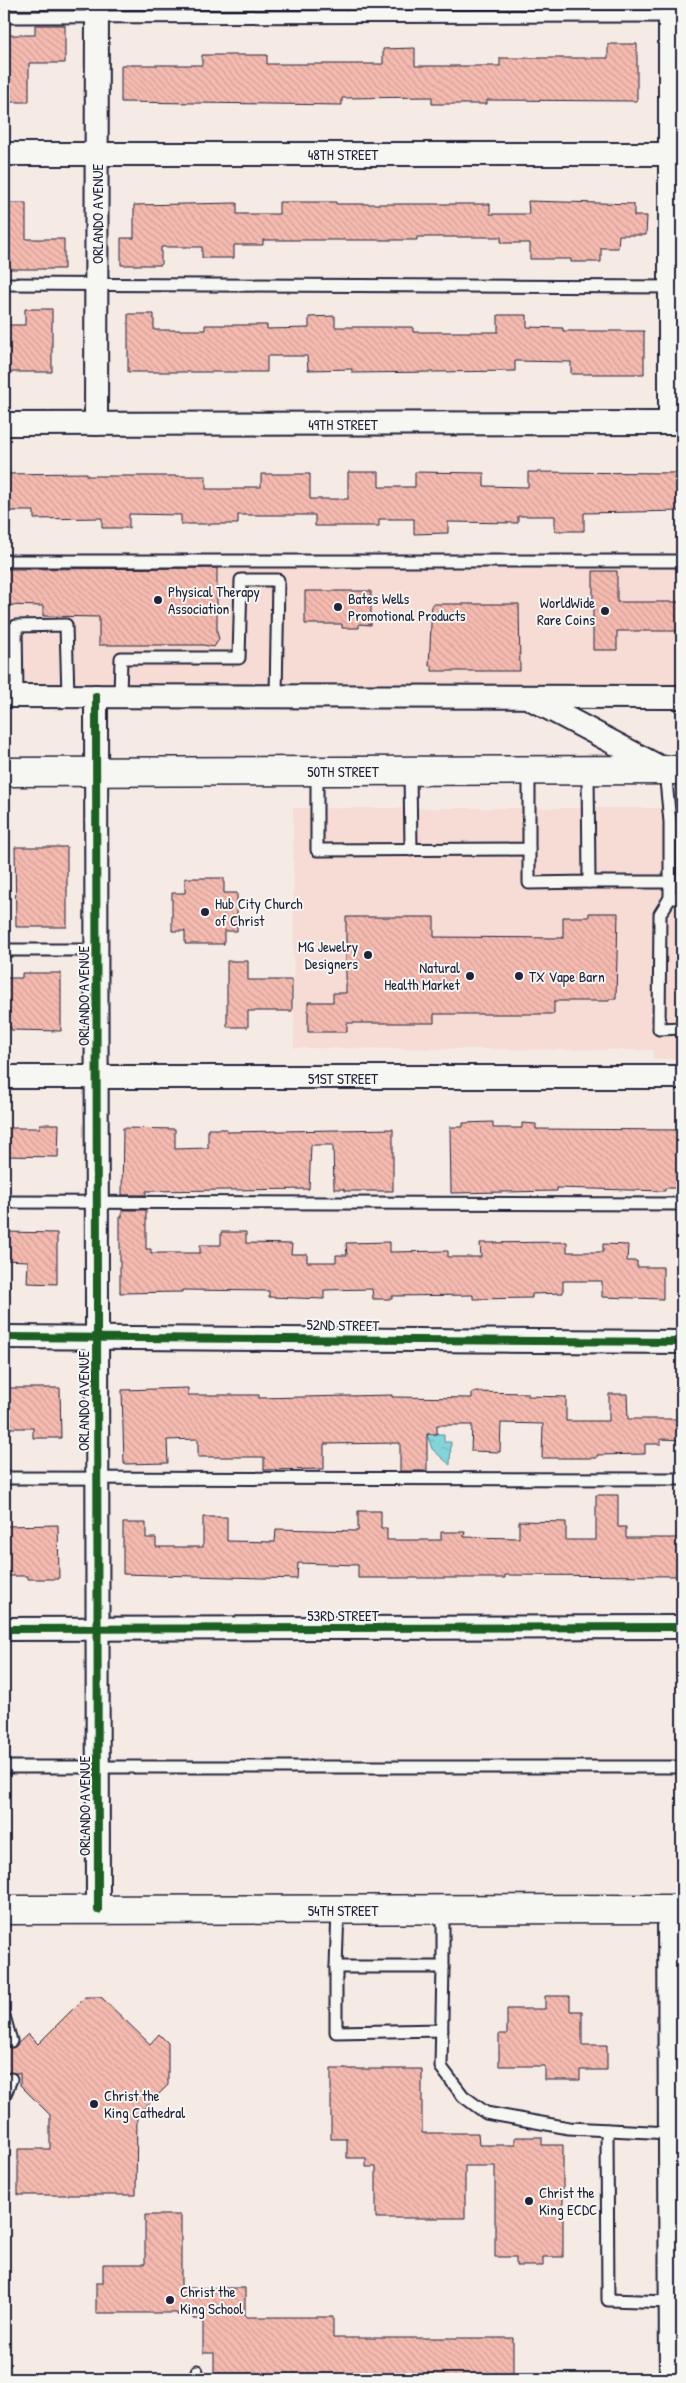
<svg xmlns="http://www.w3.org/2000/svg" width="686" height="2383" viewBox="0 0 686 2383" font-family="'Patrick Hand',sans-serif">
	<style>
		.built { fill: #f6dcd5 }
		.water { fill: url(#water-ripples); stroke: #5d8d9a }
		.building { fill: url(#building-back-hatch); stroke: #22223b }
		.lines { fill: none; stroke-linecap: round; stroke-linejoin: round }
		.service-casing { stroke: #22223b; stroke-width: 15 }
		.minor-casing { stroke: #22223b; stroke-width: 26 }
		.tertiary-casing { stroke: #22223b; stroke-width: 31 }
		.secondary-casing { stroke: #22223b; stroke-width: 31 }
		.service { stroke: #f6f6f2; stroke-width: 11 }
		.minor { stroke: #f6f6f2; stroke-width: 22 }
		.tertiary { stroke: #f6f6f2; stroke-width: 28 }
		.secondary { stroke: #f6f6f2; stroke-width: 28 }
		.cycleway-casing { stroke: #f6f6f2; stroke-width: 11 }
		.cycleway { stroke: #1b5e20; stroke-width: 8 }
		.poi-dot { fill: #22223b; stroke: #f6f6f2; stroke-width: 2 }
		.labels { text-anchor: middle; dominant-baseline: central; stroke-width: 4; stroke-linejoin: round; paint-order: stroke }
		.street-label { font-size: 15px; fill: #22223b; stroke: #f6f6f2 }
		.poi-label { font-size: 15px; fill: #22223b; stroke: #f6f6f2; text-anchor: start }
	</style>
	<defs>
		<pattern id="water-ripples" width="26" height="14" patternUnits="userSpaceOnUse" patternTransform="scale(1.25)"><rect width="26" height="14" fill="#84d5da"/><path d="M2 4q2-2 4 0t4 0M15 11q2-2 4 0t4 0" fill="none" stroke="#72b7bc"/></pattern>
		<pattern id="building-back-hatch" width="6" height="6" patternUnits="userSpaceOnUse" patternTransform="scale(1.25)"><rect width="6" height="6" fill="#f5bab0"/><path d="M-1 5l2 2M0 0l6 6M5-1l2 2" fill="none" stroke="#d2a098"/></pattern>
	</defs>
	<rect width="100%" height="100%" fill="#f6eae5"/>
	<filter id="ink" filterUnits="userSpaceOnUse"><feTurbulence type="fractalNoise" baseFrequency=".02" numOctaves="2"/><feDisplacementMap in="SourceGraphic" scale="10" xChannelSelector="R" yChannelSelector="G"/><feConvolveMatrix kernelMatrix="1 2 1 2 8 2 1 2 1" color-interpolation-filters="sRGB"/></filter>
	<g filter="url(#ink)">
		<g class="built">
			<polygon points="682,565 682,685 4,685 4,566"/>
			<polygon points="293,808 682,808 682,1059 653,1059 653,1050 294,1048"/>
		</g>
		<polygon class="water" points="427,1434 444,1434 444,1442 451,1442 450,1465 432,1449"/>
		<g class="building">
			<polygon points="35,25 65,25 65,63 29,63 29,102 4,102 4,35 35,35"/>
			<polygon points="608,44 637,44 637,101 487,100 487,104 432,104 432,97 342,98 342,105 121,102 121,65 202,65 202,55 267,55 267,64 383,64 383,49 415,48 415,66 500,66 500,58 608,58"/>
			<polygon points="528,201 634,204 634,216 647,216 646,235 619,235 618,248 601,248 601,262 571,262 571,259 530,259 530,243 501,243 501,237 417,237 417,240 263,240 263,245 234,245 234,258 202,258 202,247 161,247 161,265 121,265 121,238 134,238 134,205 237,203 237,214 279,214 279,202 336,202 336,204 490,204 490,214 529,214"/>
			<polygon points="4,203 26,203 26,239 64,239 64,269 4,269"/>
			<polygon points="25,309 52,309 52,372 4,372 4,325 25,325"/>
			<polygon points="128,314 154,314 154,330 205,330 205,325 267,325 267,329 309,328 309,317 335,316 335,327 413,327 413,332 498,332 498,315 527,315 527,327 563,328 563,331 644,331 644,374 571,374 571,362 515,361 515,371 352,373 352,369 308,370 307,356 267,356 267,372 128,372"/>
			<polygon points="348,472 379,472 379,487 415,487 415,472 484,473 484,486 528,487 528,472 682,473 682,511 584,513 584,531 555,531 555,516 518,516 518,523 448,522 448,533 414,534 414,519 379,519 379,526 315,526 315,515 238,515 238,524 181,524 181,515 129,514 129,528 102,528 102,518 34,519 34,511 4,511 4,474 87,473 87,476 206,476 206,489 245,489 245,487 261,487 261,474 310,474 310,499 348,499"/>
			<polygon points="217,568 217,632 219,639 214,647 203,645 99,645 99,617 43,616 43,606 4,605 4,569"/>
			<polygon points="593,571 617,571 617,602 682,602 682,631 617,631 617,650 593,650"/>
			<polygon points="305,591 371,591 371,625 359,624 359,628 342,628 342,624 305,624"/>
			<polygon points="432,604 519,604 520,671 432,671 432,666 429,666"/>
			<polygon points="15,847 67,847 67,927 16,927"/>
			<polygon points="185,878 224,878 224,893 237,893 237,931 224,931 224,944 185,944 185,931 172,931 172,893 185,893"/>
			<polygon points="589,913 618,913 616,999 609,999 609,1001 554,1001 554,1014 434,1014 434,1023 347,1023 347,1032 308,1032 308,1002 333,1002 333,993 346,993 346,917 434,917 434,937 563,938 563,917 589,917"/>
			<polygon points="227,961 248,961 248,980 292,980 292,1011 248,1011 248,1027 227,1027"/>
			<polygon points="22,973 61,973 61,1031 11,1030 11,1027 4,1027 4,978 22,978"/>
			<polygon points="493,1122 493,1128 522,1128 522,1123 536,1124 536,1129 682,1130 682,1188 665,1188 665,1191 557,1188 557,1191 451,1193 450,1127 463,1127 463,1123"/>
			<polygon points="40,1124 59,1124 58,1157 4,1156 4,1128 40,1128"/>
			<polygon points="123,1128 175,1129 175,1149 208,1148 208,1129 227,1129 227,1132 393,1129 393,1191 344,1191 344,1189 334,1189 333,1145 311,1145 309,1189 146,1191 146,1195 122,1195"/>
			<polygon points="122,1210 146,1210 146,1249 151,1249 151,1253 200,1253 200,1245 221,1245 221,1232 246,1232 246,1243 292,1244 291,1254 307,1254 307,1262 336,1262 336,1255 347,1255 346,1243 390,1242 390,1252 448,1251 448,1257 481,1257 480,1243 567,1242 567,1252 603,1252 603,1244 628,1245 627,1261 637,1261 637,1267 663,1267 663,1299 602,1297 602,1281 563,1281 563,1293 532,1294 532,1298 473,1299 473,1295 392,1296 392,1299 373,1299 372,1289 324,1290 324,1299 269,1297 269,1291 182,1290 182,1292 120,1293 120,1217 122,1217"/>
			<polygon points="4,1232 57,1233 57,1284 27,1283 28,1261 4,1260"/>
			<polygon points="4,1388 60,1388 61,1438 33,1438 33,1428 4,1428"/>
			<polygon points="188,1388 188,1395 259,1395 259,1398 392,1395 392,1397 472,1398 472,1392 528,1393 528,1396 566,1397 566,1421 609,1421 609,1394 627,1394 628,1419 682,1419 682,1440 661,1439 661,1444 645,1444 645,1454 597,1455 597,1458 542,1458 543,1424 501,1423 500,1452 471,1451 472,1425 437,1425 437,1434 427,1434 427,1471 400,1471 400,1443 324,1444 324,1469 264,1470 264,1457 198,1457 198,1439 167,1440 168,1463 124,1464 122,1390"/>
			<polygon points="596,1495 618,1495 618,1527 626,1527 626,1538 682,1538 682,1576 505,1575 505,1578 358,1578 358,1565 298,1563 297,1579 123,1574 123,1523 146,1523 146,1538 156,1538 156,1547 203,1547 203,1517 227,1517 227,1541 275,1542 276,1529 358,1531 358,1511 381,1511 381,1528 387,1528 387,1540 441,1540 441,1532 465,1532 464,1537 519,1538 519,1521 566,1522 566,1540 596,1540"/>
			<polygon points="58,1525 59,1579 28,1579 28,1576 4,1576 4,1526"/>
			<polygon points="545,1996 570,1996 570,2011 582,2011 582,2045 607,2045 607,2070 580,2070 580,2080 545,2080 545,2066 499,2066 499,2034 507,2034 507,2009 545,2009"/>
			<polygon points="85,1997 101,1997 150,2044 159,2034 168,2043 168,2085 137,2115 136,2195 18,2195 18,2149 50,2149 50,2115 20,2085 20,2073 4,2073 4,2045 13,2048 28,2034 38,2044"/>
			<polygon points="331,2069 422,2069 422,2133 478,2133 479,2145 515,2145 515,2137 542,2137 542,2145 563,2145 563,2257 543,2257 543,2266 516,2266 516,2257 495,2257 495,2166 465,2166 465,2218 376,2218 376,2167 366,2167 366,2158 347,2158 347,2139 331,2139"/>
			<polygon points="145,2215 181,2215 181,2288 245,2288 245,2317 333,2317 333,2338 513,2338 513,2379 214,2379 214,2353 203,2353 203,2319 194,2319 194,2315 177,2315 177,2313 96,2313 96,2283 103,2283 103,2264 145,2264"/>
		</g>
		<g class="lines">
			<g class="service-casing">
				<g id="service">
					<polyline points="4,17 682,16"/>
					<polyline points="4,284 682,287"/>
					<polyline points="4,561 682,561"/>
					<polyline points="17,696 16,626 66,625 68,696"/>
					<polyline points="120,696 121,658 239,658 241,580 278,580 276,696"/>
					<polyline points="665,770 670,822 670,898 682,898"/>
					<polyline points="317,771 317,850 529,849 529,770"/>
					<polyline points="410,771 411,850"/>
					<polyline points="529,849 529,883 589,882 588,770"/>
					<polyline points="589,882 670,882"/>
					<polyline points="670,898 660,914 659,1029 682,1028"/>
					<polyline points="4,950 96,950"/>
					<polyline points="4,1202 682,1204"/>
					<polyline points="4,1478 682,1479"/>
					<polyline points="4,1767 682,1767"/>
					<polyline points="336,1967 338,1910"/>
					<polyline points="443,1967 443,1910"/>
					<polyline points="4,2016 11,2041"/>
					<polyline points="442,2030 336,2032 336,1967 443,1967 441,2067 463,2096 486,2113 569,2128 670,2133"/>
					<polyline points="4,2097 11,2079"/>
					<polyline points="607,2130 608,2300 671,2302"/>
					<polyline points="196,2379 197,2371"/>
				</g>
			</g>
			<g class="minor-casing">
				<g id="minor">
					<polyline points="4,154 682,154"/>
					<polyline points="670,423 670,4"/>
					<polyline points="4,424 682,423"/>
					<polyline points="96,424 97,4"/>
					<polyline points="4,696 682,697"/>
					<polyline points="96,696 98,1910"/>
					<polyline points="529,698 665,770"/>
					<polyline points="4,1077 682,1077"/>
					<polyline points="4,1337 682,1342"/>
					<polyline points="4,1629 682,1627"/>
					<polyline points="669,1909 671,2379"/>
				</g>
			</g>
			<g class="tertiary-casing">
				<polyline id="tertiary" points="4,1910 682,1909"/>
			</g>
			<g class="secondary-casing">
				<polyline id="secondary" points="4,772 682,770"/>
			</g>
			<use href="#service" class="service"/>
			<use href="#minor" class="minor"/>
			<use href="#tertiary" class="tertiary"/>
			<use href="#secondary" class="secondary"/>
			<g class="cycleway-casing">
				<g id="cycleway">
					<polyline points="96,696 98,1910"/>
					<polyline points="4,1337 682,1342"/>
					<polyline points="4,1629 682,1627"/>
				</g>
			</g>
			<use href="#cycleway" class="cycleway"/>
		</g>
	</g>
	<g class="poi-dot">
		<circle cx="158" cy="600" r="5"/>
		<circle cx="338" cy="607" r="5"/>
		<circle cx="605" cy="611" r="5"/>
		<circle cx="205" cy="912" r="5"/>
		<circle cx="368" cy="955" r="5"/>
		<circle cx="470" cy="976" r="5"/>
		<circle cx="519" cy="976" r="5"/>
		<circle cx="94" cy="2104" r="5"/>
		<circle cx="529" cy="2201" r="5"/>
		<circle cx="170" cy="2300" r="5"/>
	</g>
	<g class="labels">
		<g class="street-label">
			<text x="343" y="154">48TH STREET</text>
			<text transform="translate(97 214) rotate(-90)">ORLANDO AVENUE</text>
			<text x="343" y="424">49TH STREET</text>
			<text x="343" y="771">50TH STREET</text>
			<text transform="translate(83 996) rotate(-90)">ORLANDO AVENUE</text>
			<text x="343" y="1078">51ST STREET</text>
			<text transform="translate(343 1325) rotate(1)">52ND STREET</text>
			<text transform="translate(83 1401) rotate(-90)">ORLANDO AVENUE</text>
			<text x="343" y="1615">53RD STREET</text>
			<text transform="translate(84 1806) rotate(-90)">ORLANDO AVENUE</text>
			<text x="343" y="1910">54TH STREET</text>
		</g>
		<g class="poi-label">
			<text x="168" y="591">Physical Therapy<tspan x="168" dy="17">Association</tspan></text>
			<text x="348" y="598">Bates Wells<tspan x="348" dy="17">Promotional Products</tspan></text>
			<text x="595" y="602" text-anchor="end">WorldWide<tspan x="595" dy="17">Rare Coins</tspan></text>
			<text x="215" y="903">Hub City Church<tspan x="215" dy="17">of Christ</tspan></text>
			<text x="358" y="946" text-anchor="end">MG Jewelry<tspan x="358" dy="17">Designers</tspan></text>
			<text x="460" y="967" text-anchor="end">Natural<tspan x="460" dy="17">Health Market</tspan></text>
			<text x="529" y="976">TX Vape Barn</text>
			<text x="104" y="2095">Christ the<tspan x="104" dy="17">King Cathedral</tspan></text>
			<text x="539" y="2192">Christ the<tspan x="539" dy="17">King ECDC</tspan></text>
			<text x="180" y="2291">Christ the<tspan x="180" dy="17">King School</tspan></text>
		</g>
	</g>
	<rect width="686" height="2383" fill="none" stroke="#f6f6f2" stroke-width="20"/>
	<rect x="10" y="10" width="666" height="2363" fill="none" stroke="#22223b" stroke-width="2" filter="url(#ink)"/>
</svg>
